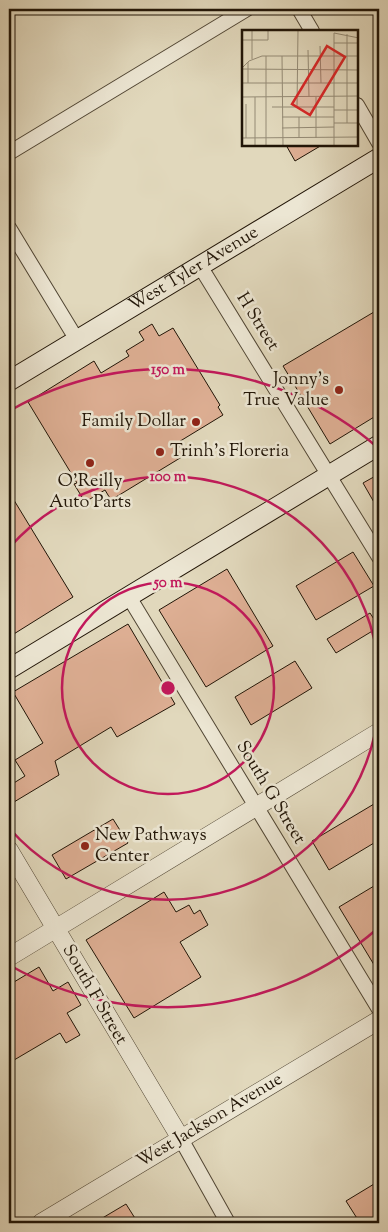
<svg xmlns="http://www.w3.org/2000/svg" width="388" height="1232" viewBox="0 0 388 1232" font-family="'Sorts Mill Goudy',serif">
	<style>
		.building { fill: #deaf94; stroke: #211507 }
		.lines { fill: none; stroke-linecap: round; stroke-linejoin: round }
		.minor-casing { stroke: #514634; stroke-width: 16 }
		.tertiary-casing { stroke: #514634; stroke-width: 19 }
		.secondary-casing { stroke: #211507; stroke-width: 21 }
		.minor { stroke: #ece6d3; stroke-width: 14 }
		.tertiary { stroke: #ece6d3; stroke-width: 18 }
		.secondary { stroke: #ece6d3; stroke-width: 19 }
		.ring { fill: none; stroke: #c2185b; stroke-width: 2.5 }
		.poi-dot { fill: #8f2418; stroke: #ece6d3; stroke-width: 2 }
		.labels { text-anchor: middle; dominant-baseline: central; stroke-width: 5; stroke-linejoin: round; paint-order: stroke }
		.street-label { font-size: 18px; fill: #211507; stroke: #ece6d3 }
		.poi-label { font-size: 18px; fill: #211507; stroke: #ece6d3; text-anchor: end }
		.inset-road { fill: none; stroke: #948a74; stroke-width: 1 }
		.view { fill: #d62828; fill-opacity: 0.15; stroke: #d62828; stroke-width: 2.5 }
		.inset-edge { fill: none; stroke: #211507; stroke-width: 2.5 }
		.centre { fill: #c2185b; stroke: #ece6d3; stroke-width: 2.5 }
		.ring-label { font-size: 15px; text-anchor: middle; font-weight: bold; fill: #c2185b; stroke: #ece6d3; stroke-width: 5; stroke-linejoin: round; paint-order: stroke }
	</style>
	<rect width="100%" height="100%" fill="#e1d8bc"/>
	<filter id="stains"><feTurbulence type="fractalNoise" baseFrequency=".004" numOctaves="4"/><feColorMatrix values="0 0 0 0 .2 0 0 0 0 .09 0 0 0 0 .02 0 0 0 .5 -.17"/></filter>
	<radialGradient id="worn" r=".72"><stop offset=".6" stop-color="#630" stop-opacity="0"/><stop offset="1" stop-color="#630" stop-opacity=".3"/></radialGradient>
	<g class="building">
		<polygon points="286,145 322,145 295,161"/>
		<polygon points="379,309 379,414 330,444 283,366"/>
		<polygon points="152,324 159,336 173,328 220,405 218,407 223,415 177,443 185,455 111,500 105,490 85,502 74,484 77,483 28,402 94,361 101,373 129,356 126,351 144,340 139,332"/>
		<polygon points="379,474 379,511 363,483"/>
		<polygon points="9,492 73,597 9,637"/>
		<polygon points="353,552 374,586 316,620 296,586"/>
		<polygon points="227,569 273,646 206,687 159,610"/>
		<polygon points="370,613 379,627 336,653 327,639"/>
		<polygon points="128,624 175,704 117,737 111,727 55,761 59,775 14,802 9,793 9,786 25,776 15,760 43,743 13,692"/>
		<polygon points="295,661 312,688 251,725 235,697"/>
		<polygon points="379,801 379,840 329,870 312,841"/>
		<polygon points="113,819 128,843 66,879 52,855"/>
		<polygon points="379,883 379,973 339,907"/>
		<polygon points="164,892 176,912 189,905 194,914 200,910 208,925 180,942 201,977 134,1018 86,940"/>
		<polygon points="39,967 53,991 68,982 81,1005 67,1013 80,1035 66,1043 60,1033 9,1063 9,985"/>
		<polygon points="379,1181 379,1223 360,1223 346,1201"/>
		<polygon points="126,1204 138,1223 94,1223"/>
	</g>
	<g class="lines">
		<g class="minor-casing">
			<g id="minor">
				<polyline points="299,9 312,31"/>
				<polyline points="357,105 379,143"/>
				<polyline points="9,153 247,9"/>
				<polyline points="9,228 77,340"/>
				<polyline points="200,266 379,557"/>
				<polyline points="129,597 379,1009"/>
				<polyline points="181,1139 228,1223"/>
			</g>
		</g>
		<g class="tertiary-casing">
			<g id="tertiary">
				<polyline points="9,850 181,1139"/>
				<polyline points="9,957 379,732"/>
				<polyline points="41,1223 379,1020"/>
			</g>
		</g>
		<g class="secondary-casing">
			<g id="secondary">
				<path id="s1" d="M9,381L379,158"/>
				<polyline points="9,669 379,445"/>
			</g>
		</g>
		<use href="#minor" class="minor"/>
		<use href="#tertiary" class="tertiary"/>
		<use href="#secondary" class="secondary"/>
	</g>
	<g class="ring">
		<circle cx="168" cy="688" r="106"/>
		<path d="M379 706A212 212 0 0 1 9 828M9 548A212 212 0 0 1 379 670"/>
		<path d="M377 929A319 319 0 0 1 11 966M11 410A319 319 0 0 1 377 447"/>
	</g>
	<g class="poi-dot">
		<circle cx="339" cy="390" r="5"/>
		<circle cx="196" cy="422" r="5"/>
		<circle cx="160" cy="452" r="5"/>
		<circle cx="90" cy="463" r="5"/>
		<circle cx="85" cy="846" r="5"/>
	</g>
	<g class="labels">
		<g class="street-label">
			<text stroke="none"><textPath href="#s1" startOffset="216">West Tyler Avenue</textPath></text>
			<text transform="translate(257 322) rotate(58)">H Street</text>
			<text transform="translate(270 793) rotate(59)">South G Street</text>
			<text transform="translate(94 995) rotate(60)">South F Street</text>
			<text transform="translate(210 1121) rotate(-31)">West Jackson Avenue</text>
		</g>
		<g class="poi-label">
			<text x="329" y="380">Jonny's<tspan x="329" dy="21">True Value</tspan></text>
			<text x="186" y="422">Family Dollar</text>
			<text x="170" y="452" text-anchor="start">Trinh's Floreria</text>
			<text x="90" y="482" text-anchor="middle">O'Reilly<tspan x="90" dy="21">Auto Parts</tspan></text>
			<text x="95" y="836" text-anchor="start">New Pathways<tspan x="95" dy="21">Center</tspan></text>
		</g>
	</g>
	<g transform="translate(242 30)">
		<rect width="116" height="116" fill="#e1d8bc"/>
		<path class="inset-road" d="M10,0V29M105,4V93M0,10H26V0M92,13H117M78,16L79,53M66,20L67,67M40,26L41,116M6,32V53M0,38L7,31L20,26H117M0,39L117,40M0,53H117M0,67L117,66M74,67V108M4,74V108M30,77H92M55,77L56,0M92,80H117M40,87H92M57,87V108M92,93H117M40,98L92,97M0,108L117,107M13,116V67M24,116V26M92,116V3L117,8"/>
		<path class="view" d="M85,16L103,27L68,85L50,74Z"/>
		<rect width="116" height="116" class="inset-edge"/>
	</g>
	<circle cx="168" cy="688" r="8" class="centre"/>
	<g class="ring-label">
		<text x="168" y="374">150 m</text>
		<text x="168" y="481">100 m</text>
		<text x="168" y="587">50 m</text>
	</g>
	<rect width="388" height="1232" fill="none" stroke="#e1d8bc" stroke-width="30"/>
	<rect x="10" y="10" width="368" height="1212" fill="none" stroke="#211507" stroke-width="2.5"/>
	<rect x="15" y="15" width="358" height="1202" fill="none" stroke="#211507"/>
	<rect width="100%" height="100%" filter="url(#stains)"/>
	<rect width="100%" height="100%" fill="url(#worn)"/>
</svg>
